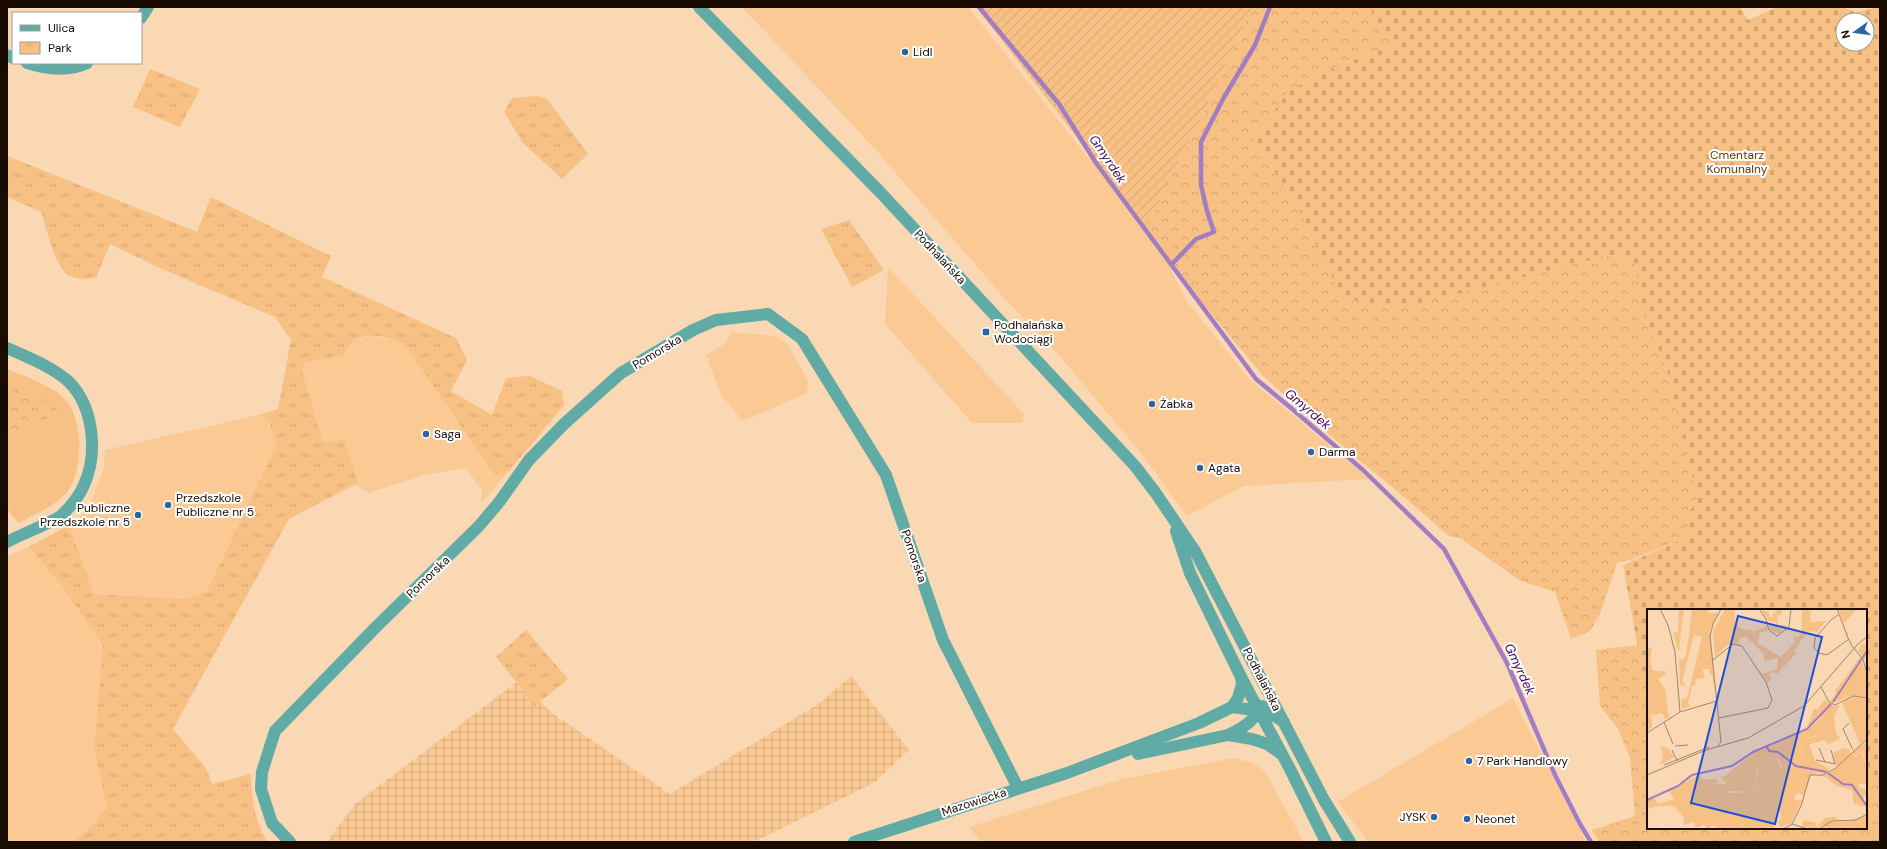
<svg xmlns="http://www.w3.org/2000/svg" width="1887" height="849" viewBox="0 0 1887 849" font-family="'DM Sans',sans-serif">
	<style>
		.built { fill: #fbca94 }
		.industrial { fill: url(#industrial-grid) }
		.grass { fill: #f7c084 }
		.forest { fill: url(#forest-crowns) }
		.cemetery { fill: url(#cemetery-stones); fill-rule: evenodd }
		.park { fill: url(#park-tufts) }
		.garden { fill: url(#garden-furrows) }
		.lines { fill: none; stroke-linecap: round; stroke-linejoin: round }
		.stream { stroke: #a37dc2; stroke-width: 4.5 }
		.minor { stroke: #60aba5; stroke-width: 12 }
		.poi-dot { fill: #29679e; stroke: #fff; stroke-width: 1.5 }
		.labels { text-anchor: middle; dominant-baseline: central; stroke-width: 4; stroke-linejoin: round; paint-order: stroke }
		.poi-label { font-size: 12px; fill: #1a0b00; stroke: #fff; text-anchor: start }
		.park-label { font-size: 12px; fill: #5f3900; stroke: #fff }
		.street-label { font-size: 12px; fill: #1a0b00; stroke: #fff }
		.water-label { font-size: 13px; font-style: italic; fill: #40085f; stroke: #fff }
		.inset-river { fill: none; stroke: #a37dc2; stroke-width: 2 }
		.inset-road { fill: none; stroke: #a0866c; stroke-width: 1 }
		.view { fill: #1d4ed8; fill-opacity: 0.15; stroke: #1d4ed8; stroke-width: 2 }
		.inset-edge { fill: none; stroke: #1a0b00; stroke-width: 2 }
	</style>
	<defs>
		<pattern id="industrial-grid" width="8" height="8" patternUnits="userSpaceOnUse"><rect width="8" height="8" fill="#fbca94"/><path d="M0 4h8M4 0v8" fill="none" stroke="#d7ac7e"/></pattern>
		<pattern id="forest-crowns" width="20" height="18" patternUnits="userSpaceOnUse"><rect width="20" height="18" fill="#f7c084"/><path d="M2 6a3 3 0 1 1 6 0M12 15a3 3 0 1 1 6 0" fill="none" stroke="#d3a470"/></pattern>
		<pattern id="cemetery-stones" width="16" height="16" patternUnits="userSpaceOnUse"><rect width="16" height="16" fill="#f7c084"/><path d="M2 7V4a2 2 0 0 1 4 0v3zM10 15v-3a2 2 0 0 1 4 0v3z" fill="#d3a470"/></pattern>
		<pattern id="park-tufts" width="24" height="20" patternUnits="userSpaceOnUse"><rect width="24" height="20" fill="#f7c084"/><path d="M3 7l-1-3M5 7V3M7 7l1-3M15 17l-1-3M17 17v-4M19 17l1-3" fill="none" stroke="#d3a470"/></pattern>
		<pattern id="garden-furrows" width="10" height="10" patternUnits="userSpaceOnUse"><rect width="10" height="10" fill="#f7c084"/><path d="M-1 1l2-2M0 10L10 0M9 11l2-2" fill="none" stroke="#d3a470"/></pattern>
	</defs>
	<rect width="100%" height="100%" fill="#fad8b4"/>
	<g class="built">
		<polygon points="742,7 968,7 1138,220 1161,249 1186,300 1248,378 1369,479 1244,486 1187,516 1140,452 1052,347 1006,300 874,148"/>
		<polygon points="888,267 1024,414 1023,423 972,423 885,324"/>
		<polygon points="732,332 776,336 788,345 808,381 807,393 743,421 721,395 706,355 723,345"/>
		<polygon points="370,336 396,340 405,345 495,474 509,471 481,504 482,491 466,468 428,474 368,493 351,482 320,448 303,374 304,362 342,356 356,340"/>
		<polygon points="262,414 270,424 276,446 207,591 186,599 94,594 69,525 85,511 92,500 104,467 105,450"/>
		<polygon points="29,547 62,586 103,646 107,806 93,825 73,842 7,842 7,556"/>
		<polygon points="1513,698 1586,842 1368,842 1338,802"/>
		<polygon points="1234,758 1253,763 1265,772 1304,842 981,842 969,827 1122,779"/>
	</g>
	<polygon class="industrial" points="851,676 909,750 875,782 754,842 327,842 355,804 517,682 555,715 670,794 820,703"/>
	<path class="grass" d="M7,369C23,375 52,386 64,398C83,417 84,467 69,489C58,505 35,514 19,523L9,512L7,503Z"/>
	<g class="forest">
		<polygon points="1252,7 1369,7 1392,46 1348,62 1288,92 1253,140 1293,197 1545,271 1610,255 1635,263 1642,309 1667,370 1698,499 1688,514 1686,538 1633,559 1617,563 1600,614 1590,631 1571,639 1555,592 1519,580 1460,538 1449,536 1390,485 1355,457 1263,376 1205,306 1146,227 1217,85"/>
		<path d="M8,385L25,388L57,408L56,412C39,425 29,429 7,431Z"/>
		<polygon points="1637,645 1648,694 1648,828 1866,828 1866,778 1880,779 1880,842 1599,842 1592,830 1635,816 1630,758 1618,729 1600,706 1596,650"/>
	</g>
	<path class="cemetery" d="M1369,7H1740L1748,20L1777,7H1842L1855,12L1880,7V779L1866,778V610H1648V694L1642,671L1623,565L1686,538L1688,514L1698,499L1667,370L1642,309L1635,263L1610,255L1408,306L1344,300L1293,197L1253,140L1288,92L1315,77L1351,61L1392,46ZM1843,20H1867V44H1843Z"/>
	<g class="park">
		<polygon points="150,69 200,89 180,127 133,107"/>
		<polygon points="537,96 547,99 588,154 562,179 523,143 504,112 512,98"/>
		<path d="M7,156L197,232L211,197L331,256L322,277L456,338L467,360L451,391L492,415L506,378L530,376L562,391L564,405L509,471L495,475L405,345C392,338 370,331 356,340C351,343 346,352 342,356L304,362L303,374L323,443L344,439L358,483L289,519L173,729L206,768L212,784L251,774C252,798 254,821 268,842H73L93,825L107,806L94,748L103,646L62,586L29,547L69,525L94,594L186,599L207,591L276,446L270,424L262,414L278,409L291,340L275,317L162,269L110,244L96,278C87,279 77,280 68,275C55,267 46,226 41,212L7,197Z"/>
		<polygon points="849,220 884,270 852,287 821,229"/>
		<polygon points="526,630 568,679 535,706 496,657"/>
	</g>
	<polygon class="garden" points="976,7 1252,7 1217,85 1146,227"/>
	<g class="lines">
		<g class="stream">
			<polyline points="979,7 1059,104 1096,163 1256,379 1291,408 1363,470 1444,549 1507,663 1555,775 1580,824 1591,842"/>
			<polyline points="1172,264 1196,239 1214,232 1207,211 1201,185 1201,142 1223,99 1255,45 1270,7"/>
		</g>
		<g class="minor">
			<polyline points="699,7 880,192 1135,466 1155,492 1195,551 1324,800 1350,842"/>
			<polyline points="141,18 148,7"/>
			<polyline points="7,55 13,58"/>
			<path d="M27,63C46,69 68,72 87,63"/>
			<path d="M7,348C27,357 53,367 69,382C94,407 98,454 84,485C80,495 69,508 62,515C54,522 19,535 7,542"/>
			<polyline points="1176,531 1190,573 1241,677 1290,769 1326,842"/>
			<polyline points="1232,707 1268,712 1284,722"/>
			<path d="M1228,735C1243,728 1254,721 1262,706"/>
			<polyline points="1138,754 1228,735 1252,739 1267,744 1280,753"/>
			<polyline points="290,842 272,823 261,789 262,772 275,731 375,628 479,526 500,501 529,460 564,424 621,373 693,330 716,320 768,314 802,339 886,475 943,640 1018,788"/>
			<polyline points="854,842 1067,773 1199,723 1232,707 1238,698 1242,684 1241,677"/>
		</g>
	</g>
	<g class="poi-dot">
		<circle cx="905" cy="52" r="4"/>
		<rect x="982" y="328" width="8" height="8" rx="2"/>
		<circle cx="1152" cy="404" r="4"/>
		<circle cx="426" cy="434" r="4"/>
		<circle cx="1311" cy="452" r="4"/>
		<circle cx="1200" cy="468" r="4"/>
		<circle cx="168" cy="505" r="4"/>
		<circle cx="138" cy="515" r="4"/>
		<circle cx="1469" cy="761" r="4"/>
		<circle cx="1434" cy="817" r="4"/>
		<circle cx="1467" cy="819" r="4"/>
	</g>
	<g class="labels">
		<g class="poi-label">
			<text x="913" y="52">Lidl</text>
			<text x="994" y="325">Podhalańska<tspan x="994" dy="14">Wodociągi</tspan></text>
			<text x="1160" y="404">Żabka</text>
			<text x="434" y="434">Saga</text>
			<text x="1319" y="452">Darma</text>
			<text x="1208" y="468">Agata</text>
			<text x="176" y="498">Przedszkole<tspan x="176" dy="14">Publiczne nr 5</tspan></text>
			<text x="130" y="508" text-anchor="end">Publiczne<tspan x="130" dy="14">Przedszkole nr 5</tspan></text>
			<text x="1477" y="761">7 Park Handlowy</text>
			<text x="1426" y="817" text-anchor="end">JYSK</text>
			<text x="1475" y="819">Neonet</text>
		</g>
		<g class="park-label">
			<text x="1737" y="155">Cmentarz<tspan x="1737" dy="14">Komunalny</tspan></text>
		</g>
		<g class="street-label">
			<text transform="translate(940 257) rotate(47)">Podhalańska</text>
			<text transform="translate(657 352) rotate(-31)">Pomorska</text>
			<text transform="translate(914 556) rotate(71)">Pomorska</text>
			<text transform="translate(428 577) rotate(-44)">Pomorska</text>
			<text transform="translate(1262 679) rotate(63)">Podhalańska</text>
			<text transform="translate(974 802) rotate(-18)">Mazowiecka</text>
		</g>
		<g class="water-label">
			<text transform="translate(1108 159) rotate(56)">Gmyrdek</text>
			<text transform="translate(1308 409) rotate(40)">Gmyrdek</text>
			<text transform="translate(1520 669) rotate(65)">Gmyrdek</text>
		</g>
	</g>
	<g transform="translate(1647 609)">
		<rect width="220" height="220" fill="#fad8b4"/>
		<path d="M32,0H37L32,39L35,40L31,41L26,23H31ZM127,0H134L135,5L131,7L130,16H140L132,25L123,21L122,17L129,16V13L122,12L114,1L123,3H121L123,8H126V2L131,7ZM191,0H210L197,14ZM43,22L47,25L35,73L38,75L37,77L33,75L32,51L38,49ZM0,89H3L5,119L0,121ZM167,99L175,106L160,120V119ZM189,124L193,129L181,136L177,130ZM162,134L168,152L183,160L177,165L153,157L156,144L154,137ZM13,137L21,139L27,148L14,156L16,145ZM197,139L202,140L204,145L190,159L186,144ZM220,206V220H182L176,217L182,213L202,212ZM157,211L170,214L167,220L155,217Z" fill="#f7c084"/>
		<path d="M216,34L220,36L218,60V50L211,41ZM0,38L5,39L3,50L6,62H18L19,65L11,70L18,80L22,108L18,110L15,104L5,107L0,80ZM213,48L220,66V88L203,87L186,94L183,92L188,86L189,81ZM177,91L187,97L193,96L187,107L189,124L175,132L154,137L155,145L150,138L152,132L170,127L179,117L172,111L175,106L170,101ZM124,136L148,155L174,162L164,167L157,186L149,184L155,172L136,165L134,153L130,149L110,160L108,183L80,182L79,174L73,168L78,167L106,144ZM214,143L220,158V174L212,175L211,178L220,181V187L216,188L220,198L207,195L205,181L189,177L180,169L170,166H179L193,157L204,145L209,147ZM53,165L54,170H71L70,174H57L49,202L51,218L49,219L47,213L37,216L36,208L27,197H10L0,200V190L7,188L11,195L27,190L22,182ZM147,190L152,192L156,190L144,214L134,218L131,214L134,208L133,200ZM189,208L191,210L167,220L178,209Z" fill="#f7c084"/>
		<path d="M130,149L136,164L147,161L155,164V172L147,190L136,199L130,200V207L126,220H67L69,218L66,216L61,220L57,216L51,218L49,202L57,174L79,175L80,181L83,184L108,183L112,154Z" fill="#f7c084"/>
		<path d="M45,0H61L62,4H72L63,20L69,89L65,66H63L62,60H56L57,69L49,70L48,77H45L41,95L44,97L35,100L34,91L40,89L55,28L42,24ZM78,0H87L88,11L92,19L108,22L120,17L121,22L113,23L111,34L134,48L148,33L146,28L153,27L155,23V0H164L163,13L179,12L170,23L161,22L147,42L150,44L130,65L125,63L122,66L125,69L121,74L115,65L130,60L131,49L118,52L116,44L98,27L92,30V34L80,36L68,48L66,23Z" fill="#f7c084"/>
		<path d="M203,88L220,90V129L213,135L195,94ZM172,111L179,116L173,125L152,132L150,138L155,145V152L153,157L148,155L124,136L164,118ZM220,132V156L215,142L208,146L204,144Z" fill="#f7c084"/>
		<path class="inset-river" d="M186,93L220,42M120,138L122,142L131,143L149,157L180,163M181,164L196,175L205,176L220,197M0,191L31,177L45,166L85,157L106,143L160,120L184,95"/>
		<path class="inset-road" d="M13,0L21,16L28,43L33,103M112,0L119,10L122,21L130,27L142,18L144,0M190,0L200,26M191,6L184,11L168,29L167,39L172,44L180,46L202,30M199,25L205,37L216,50L220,65M66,51L86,35L95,37L119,73L125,91L121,99L72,109M174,78L182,93L188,96L206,87L220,89M17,113L26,135M202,114L196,120L206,141M0,124L33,103L70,92M28,137L41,136M71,137L74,133L63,27L66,15L74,0M172,139L178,153M25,141L30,152M184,141L188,155M169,151L188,155M17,156L62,138M0,166L59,141L101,129L157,97L211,35L220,28M145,215L154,197L163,166H176L189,159L220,130M136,220L145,215L158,219M172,220L185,212L209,211L220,205"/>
		<path class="view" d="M91,7L175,28L128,215L44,194Z"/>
		<rect width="220" height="220" class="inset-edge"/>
	</g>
	<rect width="1887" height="849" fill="none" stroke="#1a0b00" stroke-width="16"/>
	<rect x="12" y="12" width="130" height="52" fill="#ffffff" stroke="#a39d99"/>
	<rect x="20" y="25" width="20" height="6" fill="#60aba5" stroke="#a39d99"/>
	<text x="48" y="32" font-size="12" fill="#1a0b00">Ulica</text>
	<rect x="20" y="42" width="20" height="12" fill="url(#park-tufts)" stroke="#a39d99"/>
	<text x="48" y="52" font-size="12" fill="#1a0b00">Park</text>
	<g transform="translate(1855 32) rotate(256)"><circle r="19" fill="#ffffff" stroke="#a39d99"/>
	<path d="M0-3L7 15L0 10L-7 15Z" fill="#29679e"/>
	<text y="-6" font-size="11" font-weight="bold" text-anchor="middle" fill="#1a0b00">N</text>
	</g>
</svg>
